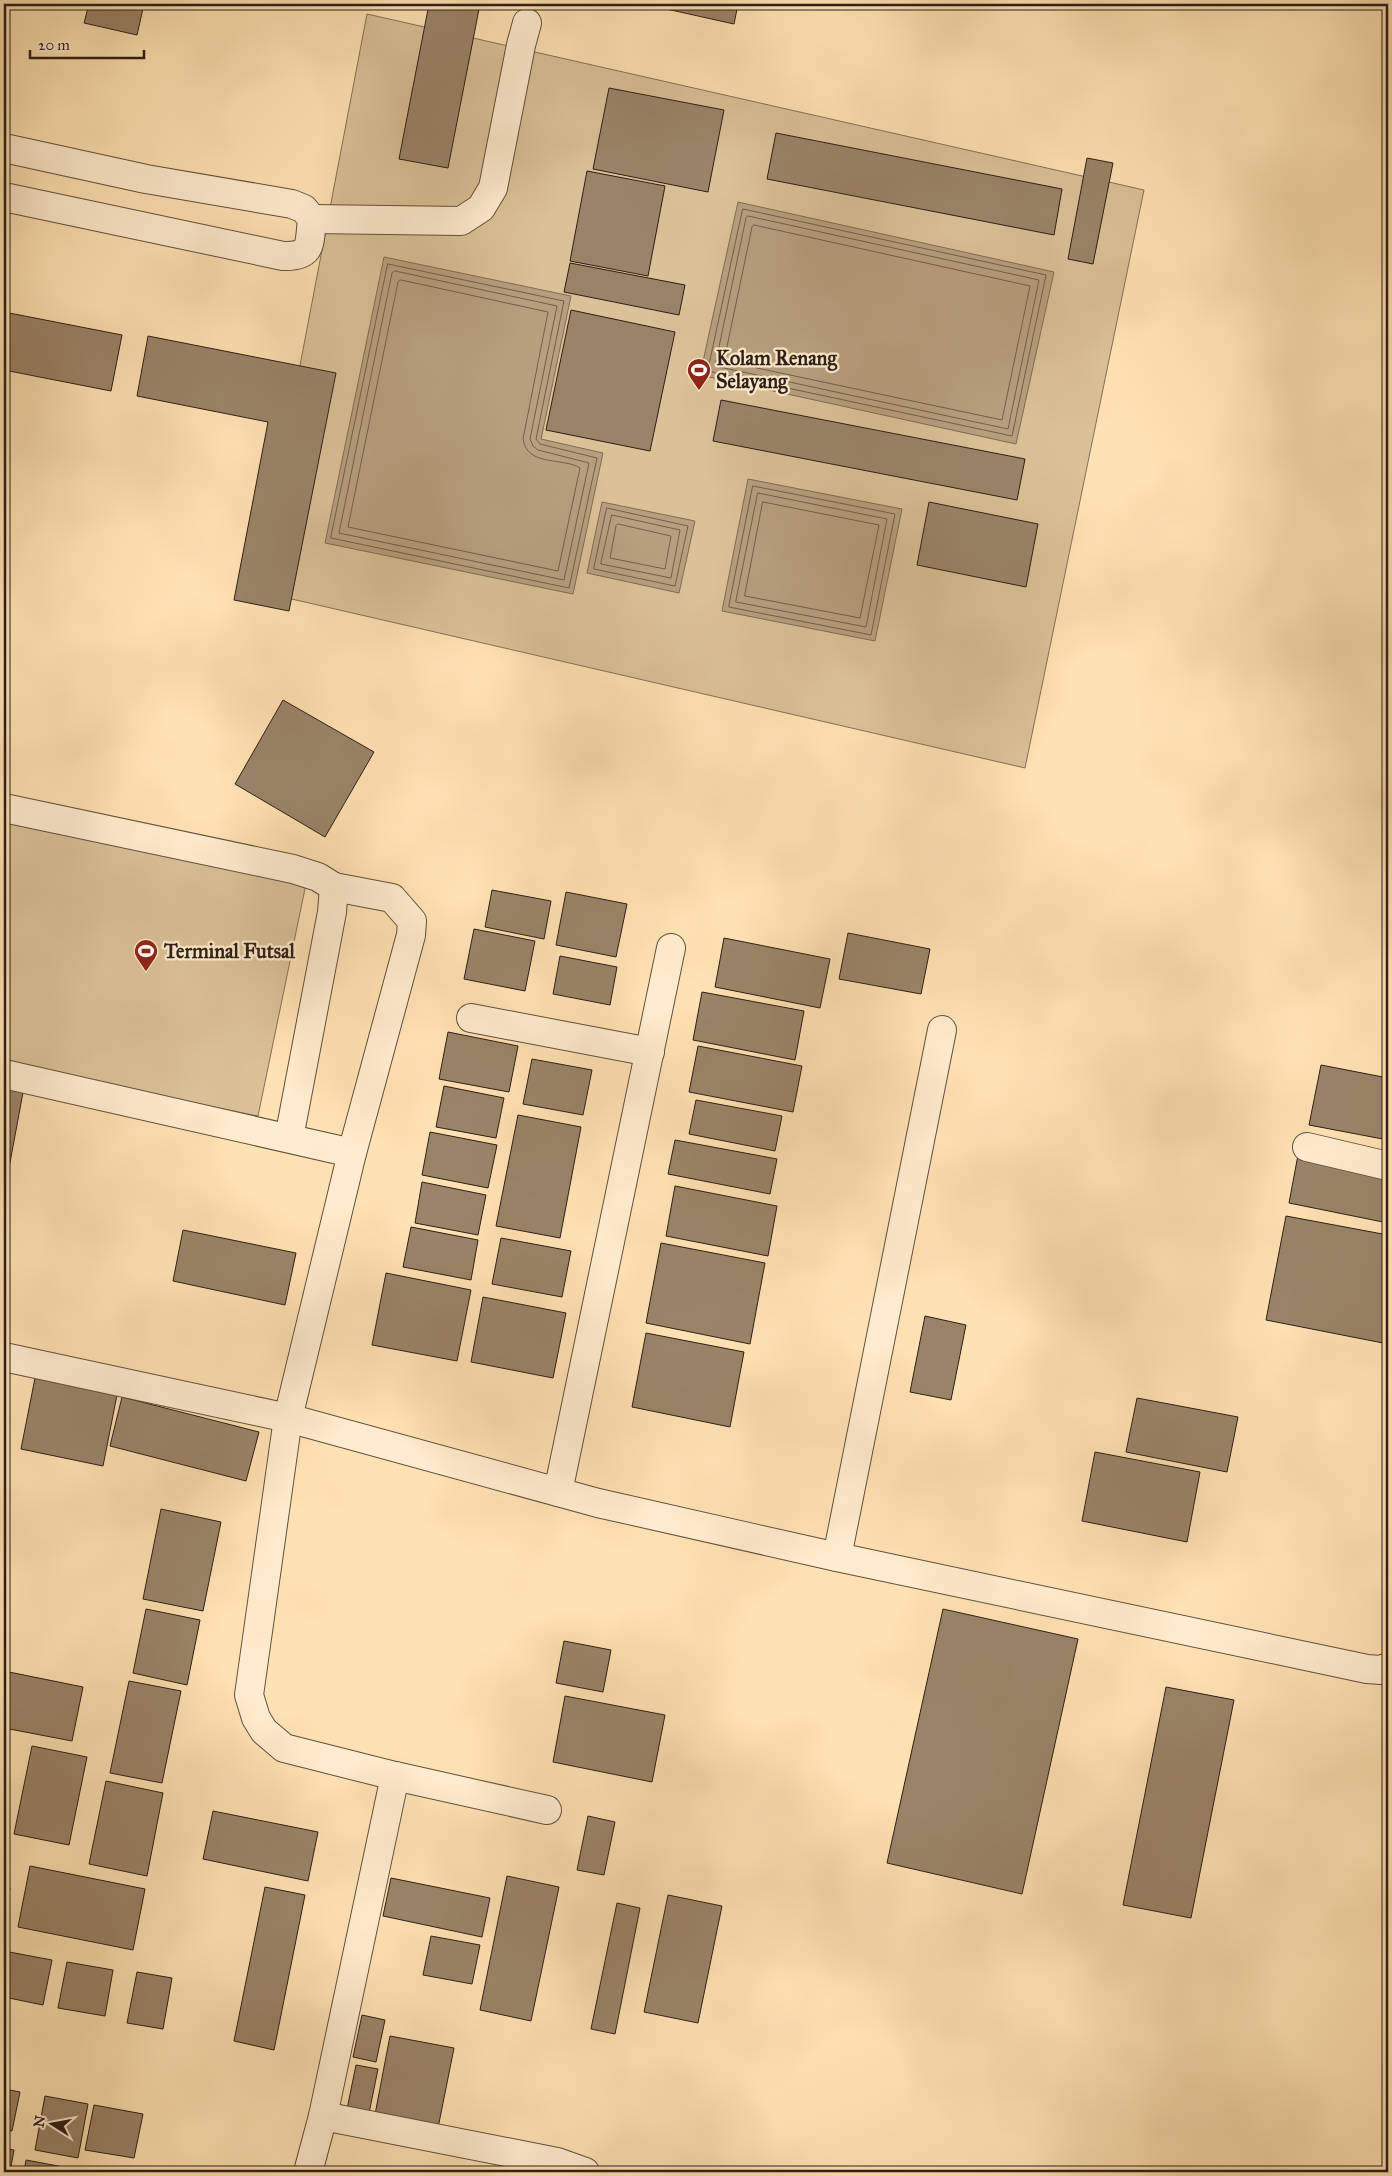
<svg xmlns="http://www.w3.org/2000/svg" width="1392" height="2176" viewBox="0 0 1392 2176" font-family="'IM FELL Great Primer',serif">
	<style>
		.green { fill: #dbc198; stroke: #847057 }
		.water { fill: #b79f7e; stroke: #7f6b54 }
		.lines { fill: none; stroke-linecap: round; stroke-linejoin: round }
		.shore { stroke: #725e4a; stroke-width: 1 }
		.building { fill: #9a8468; stroke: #2c1e16 }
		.minor-casing { stroke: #614f3d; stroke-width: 30 }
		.minor { stroke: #ffecce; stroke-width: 28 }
		.labels { text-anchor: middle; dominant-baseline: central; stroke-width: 4.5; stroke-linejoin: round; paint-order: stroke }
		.poi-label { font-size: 20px; font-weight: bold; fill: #2c1e16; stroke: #ffecce; text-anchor: start }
	</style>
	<rect width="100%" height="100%" fill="#ffe2b3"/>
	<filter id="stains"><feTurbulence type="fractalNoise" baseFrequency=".004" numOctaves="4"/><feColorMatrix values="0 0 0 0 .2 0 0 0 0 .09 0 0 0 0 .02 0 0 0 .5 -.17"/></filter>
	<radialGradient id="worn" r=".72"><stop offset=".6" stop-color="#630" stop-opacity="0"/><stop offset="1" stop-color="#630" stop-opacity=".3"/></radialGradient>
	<g class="green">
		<polygon points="367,14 1144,190 1025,768 257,591"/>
		<polygon points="4,818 307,879 258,1116 4,1064"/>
	</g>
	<g class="water">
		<polygon points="738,202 1054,272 1016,444 700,375"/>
		<polygon points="384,257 571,296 541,439 603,453 573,594 325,543"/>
		<polygon points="748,479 902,509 875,641 722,611"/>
		<polygon points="602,502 695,521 679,593 587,573"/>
	</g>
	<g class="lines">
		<g class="shore">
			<polygon points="743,209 1046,275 1012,436 708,371"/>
			<polygon points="748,216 1039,280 1008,429 715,366 746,218"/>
			<polygon points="754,225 1030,286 1002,420 724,361 752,227"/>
			<polygon points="388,264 564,301 536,439 540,444 597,458 569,588 331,538"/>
			<polygon points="395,271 557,306 530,439 533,446 538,450 589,463 564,580 339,533 392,273"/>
			<path d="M401,280L548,312L523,439C527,467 563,457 580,468L558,571L348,527L398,282Z"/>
			<polygon points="753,486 895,514 871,635 729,607"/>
			<polygon points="758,493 887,519 866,627 736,602"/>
			<polygon points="763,502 879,525 860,618 745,596"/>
			<polygon points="607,508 688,526 675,586 594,569"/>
			<polygon points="612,515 680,530 671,578 601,564"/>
			<polygon points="618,524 671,536 665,569 610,558 616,526"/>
		</g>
	</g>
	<g class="building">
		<polygon points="89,4 144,4 137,35 84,23"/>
		<polygon points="429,4 480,4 448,168 399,159"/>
		<polygon points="627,4 648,4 647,8"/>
		<polygon points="663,4 738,4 734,24 662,8"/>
		<polygon points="609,88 724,110 708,192 593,169"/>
		<polygon points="776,133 1062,189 1054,235 767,179"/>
		<polygon points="1087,158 1113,163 1093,264 1068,259"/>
		<polygon points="587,171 665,186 648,276 570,261"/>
		<polygon points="570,263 685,285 679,315 564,292"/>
		<polygon points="571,310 675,332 650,451 546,430"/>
		<polygon points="4,312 122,335 111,391 4,370"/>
		<polygon points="148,336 336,373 289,611 234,600 268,422 137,396"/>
		<polygon points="721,400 1025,459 1017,500 713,441"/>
		<polygon points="929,502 1038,524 1026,587 917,565"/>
		<polygon points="283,700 374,752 325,837 235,784"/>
		<polygon points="492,890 551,901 544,939 485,927"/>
		<polygon points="566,892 627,904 616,957 556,945"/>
		<polygon points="474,929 535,941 525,991 464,979"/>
		<polygon points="848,933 930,949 921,994 839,979"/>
		<polygon points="724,938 830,959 820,1008 715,987"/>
		<polygon points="560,956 617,967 610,1005 553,994"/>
		<polygon points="702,992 804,1011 795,1060 693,1040"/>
		<polygon points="448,1032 518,1046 509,1092 439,1079"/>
		<polygon points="698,1046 802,1066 793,1112 689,1092"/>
		<polygon points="532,1059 592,1070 583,1115 523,1104"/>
		<polygon points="1321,1065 1388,1078 1388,1140 1309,1125"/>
		<polygon points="4,1083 24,1087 9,1168 4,1167"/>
		<polygon points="444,1086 504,1098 496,1138 436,1127"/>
		<polygon points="696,1100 782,1116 775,1151 689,1134"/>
		<polygon points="518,1115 581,1127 560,1238 496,1226"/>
		<polygon points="430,1132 497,1145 488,1188 422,1175"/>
		<polygon points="675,1140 777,1159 770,1194 668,1174"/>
		<polygon points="1298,1155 1388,1173 1388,1223 1289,1203"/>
		<polygon points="422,1182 486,1195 478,1235 415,1223"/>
		<polygon points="675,1186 777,1206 768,1256 666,1236"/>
		<polygon points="1286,1216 1388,1235 1388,1344 1266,1320"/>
		<polygon points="411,1227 478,1240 471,1280 403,1267"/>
		<polygon points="183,1230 296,1253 285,1305 173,1281"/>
		<polygon points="501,1238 571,1251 562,1297 492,1284"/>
		<polygon points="661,1243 765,1263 750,1344 646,1323"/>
		<polygon points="386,1273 471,1290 457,1361 372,1345"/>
		<polygon points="483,1297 566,1313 553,1378 471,1362"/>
		<polygon points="925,1316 966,1325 951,1400 910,1392"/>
		<polygon points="646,1333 744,1352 730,1427 632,1407"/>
		<polygon points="36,1373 118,1390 103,1466 21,1449"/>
		<polygon points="122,1397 259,1432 246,1481 110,1446"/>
		<polygon points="1137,1398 1238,1417 1227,1472 1126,1452"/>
		<polygon points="1095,1452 1200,1472 1187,1542 1082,1521"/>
		<polygon points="161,1509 221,1522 203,1611 143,1599"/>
		<polygon points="146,1609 200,1620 187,1685 133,1673"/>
		<polygon points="943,1609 1078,1639 1022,1894 887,1863"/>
		<polygon points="564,1641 611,1650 603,1692 556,1683"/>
		<polygon points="4,1671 83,1687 72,1741 4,1728"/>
		<polygon points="129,1681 181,1691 162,1783 110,1773"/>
		<polygon points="1166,1687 1234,1700 1191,1918 1123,1905"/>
		<polygon points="565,1696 665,1715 652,1782 553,1762"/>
		<polygon points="32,1746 87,1757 69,1845 14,1834"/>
		<polygon points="4,1777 7,1778 4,1796"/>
		<polygon points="106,1781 163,1793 147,1876 89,1864"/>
		<polygon points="213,1811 318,1832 308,1881 203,1859"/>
		<polygon points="588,1816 615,1822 604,1875 577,1870"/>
		<polygon points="30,1866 145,1889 133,1950 18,1927"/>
		<polygon points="507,1876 559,1887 531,2021 480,2010"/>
		<polygon points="391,1878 490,1898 482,1937 383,1916"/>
		<polygon points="4,1886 10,1888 4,1922"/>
		<polygon points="265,1887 305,1895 274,2050 234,2041"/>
		<polygon points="668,1895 722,1906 698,2023 644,2012"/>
		<polygon points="617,1903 640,1908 615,2034 591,2029"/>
		<polygon points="431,1936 480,1945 472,1984 423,1975"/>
		<polygon points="4,1951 52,1960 43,2005 4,1997"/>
		<polygon points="67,1962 113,1970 105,2016 58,2008"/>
		<polygon points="137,1972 172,1978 163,2029 127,2023"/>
		<polygon points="362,2015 385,2020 376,2062 353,2057"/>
		<polygon points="390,2036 454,2048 436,2138 373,2125"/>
		<polygon points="356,2065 378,2069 368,2118 346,2114"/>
		<polygon points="4,2089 20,2092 12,2131 4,2130"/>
		<polygon points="45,2096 88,2104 78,2158 35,2150"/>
		<polygon points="94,2105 143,2114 134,2158 85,2150"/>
		<polygon points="4,2148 14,2150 10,2172 4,2172"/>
		<polygon points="26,2160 69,2168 68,2172 24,2172"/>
	</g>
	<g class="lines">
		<g class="minor-casing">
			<g id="minor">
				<path d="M4,148L146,179L292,204L304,209L312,219C309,244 313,257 283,256L4,197"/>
				<polyline points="312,219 461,221 481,208 493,188 521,45 527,23"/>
				<polyline points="4,808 293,869 318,877 334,887 332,912 289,1138"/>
				<polyline points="334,887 392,898 412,921 411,935 352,1153 288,1418 249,1695 256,1718 264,1731 284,1748 395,1776 547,1810"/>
				<polyline points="471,1018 650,1052"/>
				<polyline points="4,1074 352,1153"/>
				<polyline points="1307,1147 1388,1166"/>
				<polyline points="4,1357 288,1418 598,1503 837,1557 1367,1669 1381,1670 1388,1667"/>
				<polyline points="558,1492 671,948"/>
				<polyline points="837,1557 942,1030"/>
				<polyline points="323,2116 557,2162 585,2172"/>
				<polyline points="308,2172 323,2116 395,1776"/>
			</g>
		</g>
		<use href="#minor" class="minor"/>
	</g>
	<defs>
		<g id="stadium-pin" transform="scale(1.25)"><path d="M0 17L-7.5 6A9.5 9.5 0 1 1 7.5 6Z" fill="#8f2418" stroke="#ffecce"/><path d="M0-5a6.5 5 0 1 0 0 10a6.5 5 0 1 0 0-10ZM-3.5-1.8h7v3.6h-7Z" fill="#fff"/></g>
	</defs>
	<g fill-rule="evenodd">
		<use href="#stadium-pin" x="699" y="370"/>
		<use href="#stadium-pin" x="146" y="951"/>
	</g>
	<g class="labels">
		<g class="poi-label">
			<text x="716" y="358">Kolam Renang<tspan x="716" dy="23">Selayang</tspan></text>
			<text x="164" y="951">Terminal Futsal</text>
		</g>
	</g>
	<rect width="1392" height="2176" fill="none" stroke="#ffe2b3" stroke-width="20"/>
	<rect x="5" y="5" width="1382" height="2166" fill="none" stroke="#2c1e16" stroke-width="2.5"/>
	<rect x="10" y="10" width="1372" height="2156" fill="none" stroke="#2c1e16"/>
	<g transform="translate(52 2124) rotate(281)" stroke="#ffecce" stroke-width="4" paint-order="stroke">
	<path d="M0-4L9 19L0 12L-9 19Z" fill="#2c1e16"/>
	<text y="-8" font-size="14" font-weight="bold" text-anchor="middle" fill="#2c1e16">N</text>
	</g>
	<path d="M30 50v8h114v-8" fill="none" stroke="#2c1e16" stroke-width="2.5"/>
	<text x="38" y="50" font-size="15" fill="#2c1e16" stroke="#ffecce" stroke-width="4" paint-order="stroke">20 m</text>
	<rect width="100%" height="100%" filter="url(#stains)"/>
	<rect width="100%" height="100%" fill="url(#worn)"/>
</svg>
